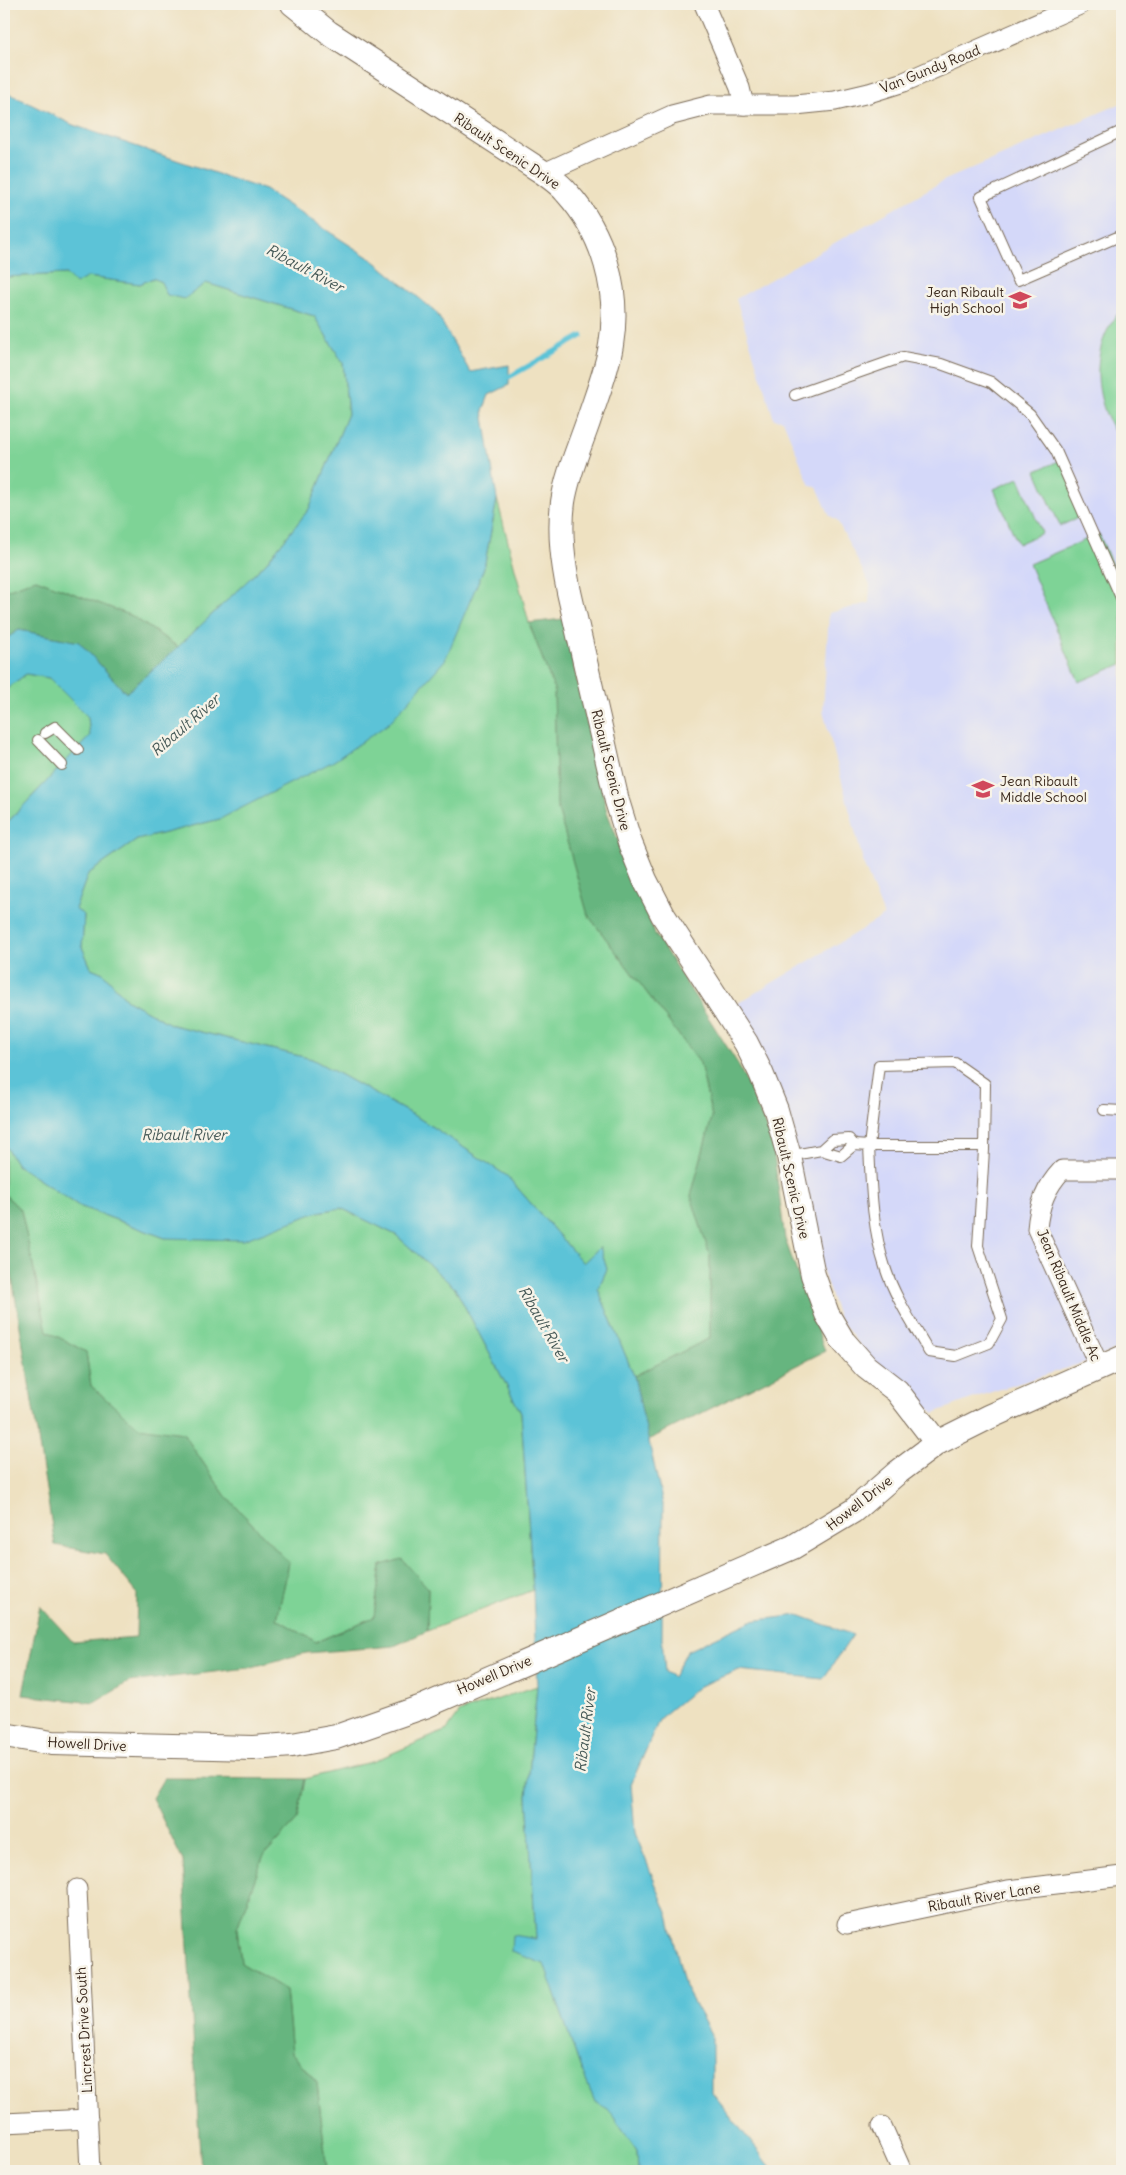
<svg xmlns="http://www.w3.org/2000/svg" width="1126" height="2175" viewBox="0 0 1126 2175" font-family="Delius,sans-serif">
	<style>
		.built { fill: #d4d8f9 }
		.green { fill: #7ed396; stroke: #5c7e5a }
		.forest { fill: #66b57f; stroke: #50704e }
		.water { fill: #5bc3d7; stroke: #4b767a }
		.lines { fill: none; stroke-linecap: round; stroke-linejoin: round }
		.stream { stroke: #5bc3d7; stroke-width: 5 }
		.service-casing { stroke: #7a6a57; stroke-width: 12 }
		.minor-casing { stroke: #7a6a57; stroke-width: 21 }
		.tertiary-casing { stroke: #7a6a57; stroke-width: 26 }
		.service { stroke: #fff; stroke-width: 10 }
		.minor { stroke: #fff; stroke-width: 19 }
		.tertiary { stroke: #fff; stroke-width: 24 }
		.labels { text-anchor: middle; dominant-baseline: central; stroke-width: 5; stroke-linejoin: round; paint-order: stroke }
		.street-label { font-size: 14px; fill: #3b2a1e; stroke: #f7f3e8 }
		.poi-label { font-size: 14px; fill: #3b2a1e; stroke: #f7f3e8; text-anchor: end }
		.water-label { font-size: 15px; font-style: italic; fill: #455856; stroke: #f7f3e8 }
	</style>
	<rect width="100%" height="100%" fill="#f7f3e8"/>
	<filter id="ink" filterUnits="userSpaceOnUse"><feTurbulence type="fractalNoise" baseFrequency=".02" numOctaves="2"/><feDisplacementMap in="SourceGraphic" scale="10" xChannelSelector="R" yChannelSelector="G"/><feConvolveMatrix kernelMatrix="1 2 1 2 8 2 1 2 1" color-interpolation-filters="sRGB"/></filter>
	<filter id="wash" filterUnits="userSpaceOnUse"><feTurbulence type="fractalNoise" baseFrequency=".0096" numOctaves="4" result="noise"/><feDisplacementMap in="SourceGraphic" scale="20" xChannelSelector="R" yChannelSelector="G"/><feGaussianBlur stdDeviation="1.12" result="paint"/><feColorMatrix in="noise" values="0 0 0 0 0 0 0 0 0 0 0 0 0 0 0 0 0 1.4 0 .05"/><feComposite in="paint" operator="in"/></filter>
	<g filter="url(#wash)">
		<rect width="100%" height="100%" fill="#eee1c1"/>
		<polygon class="built" points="1122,103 1122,1347 1089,1361 982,1395 934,1413 870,1359 838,1317 735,1005 884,916 865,868 823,711 829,613 869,603 870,585 837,520 830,516 817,487 810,486 783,420 774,419 736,299 943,181"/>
		<g class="green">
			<polygon points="67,274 140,284 153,278 161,282 206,283 314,316 343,363 348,414 309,509 266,563 178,647 132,616 36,579 4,591 4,277"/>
			<path d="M1122,309V352L1118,372L1122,400V443C1093,404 1087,347 1122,309Z"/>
			<polygon points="1061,460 1084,515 1060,526 1036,471"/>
			<polygon points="1019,478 1042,533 1018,544 994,489"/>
			<polygon points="497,499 529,623 554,689 557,806 588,915 700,1063 712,1117 691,1196 710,1256 710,1338 634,1376 598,1289 607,1269 600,1248 583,1263 507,1176 420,1119 312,1059 172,1025 127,1000 103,973 91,968 82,947 84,915 75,909 88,874 137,840 220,819 484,568"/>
			<polygon points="1099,534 1122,589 1122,664 1079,682 1029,564"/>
			<polygon points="26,674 49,678 88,717 90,736 4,826 4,691"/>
			<polygon points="4,1144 17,1165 79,1206 165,1238 341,1208 396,1235 455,1288 521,1413 533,1590 427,1631 428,1588 381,1565 374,1617 316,1642 277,1619 289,1563 225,1495 183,1433 138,1428 91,1386 86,1352 47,1331 21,1210 4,1194"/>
			<polygon points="537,1686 527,1797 536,1939 580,2066 595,2101 608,2109 637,2151 638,2171 327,2171 317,2083 292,2053 286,1990 241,1963 237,1928 263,1857 297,1820 305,1779 374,1761 447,1730 460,1712"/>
		</g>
		<g class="forest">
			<polygon points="36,579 132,616 178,647 126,693 79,642 19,630 4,640 4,591"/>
			<polygon points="563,619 607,812 655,934 738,1064 772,1140 785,1239 825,1351 648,1440 634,1376 710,1338 710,1256 691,1196 712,1117 700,1063 588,915 557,806 554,689 529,623"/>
			<polygon points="4,1194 21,1210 47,1331 86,1352 91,1386 138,1427 183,1433 225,1495 289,1563 277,1619 316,1642 374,1617 381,1565 402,1559 428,1588 427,1631 394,1646 306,1653 248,1668 129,1682 94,1703 23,1695 40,1606 73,1642 136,1637 137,1593 105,1554 55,1545 4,1227"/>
			<polygon points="164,1778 305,1779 297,1820 263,1857 237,1928 241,1963 286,1990 292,2053 317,2083 327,2171 201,2171 183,1861 152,1798"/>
		</g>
		<polygon class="water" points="4,91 73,125 265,190 374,261 436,312 470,372 509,365 509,385 489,395 483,411 497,499 484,568 445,660 388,724 334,761 220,819 137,840 88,874 75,909 84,915 82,947 91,968 103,973 127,1000 172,1025 312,1059 420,1119 507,1176 583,1263 600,1247 607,1269 598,1289 634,1376 663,1504 662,1639 665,1672 673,1677 687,1651 751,1621 798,1615 853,1635 823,1679 739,1670 699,1686 660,1718 631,1784 635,1833 668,1915 685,1987 712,2036 712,2093 774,2171 638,2171 637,2151 608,2109 595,2102 580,2066 544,1964 511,1952 512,1935 536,1939 527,1797 537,1686 533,1590 521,1413 455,1288 396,1235 341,1208 318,1212 243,1240 165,1238 79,1206 17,1165 4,1144 4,826 90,736 88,717 49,678 26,674 4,691 4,640 19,630 79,642 126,693 178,647 266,563 309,509 348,414 343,363 314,316 206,283 184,299 167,295 161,282 153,278 140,284 88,277 75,284 66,274 4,277"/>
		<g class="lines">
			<polyline class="stream" points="509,377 582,336"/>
		</g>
	</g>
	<g filter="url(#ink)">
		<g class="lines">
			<g class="service-casing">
				<g id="service">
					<polyline points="1122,131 981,197 1018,280 1122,235"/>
					<polyline points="795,395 903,357 941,364 991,382 1030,414 1056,451 1122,600"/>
					<polyline points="45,733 55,727 78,750"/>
					<polyline points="38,740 62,765"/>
					<polyline points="1104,1110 1122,1111"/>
					<path d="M854,1145L869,1146C871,1186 872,1228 885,1267C894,1296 914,1326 929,1352L956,1356L989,1343L1002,1319L978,1246L984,1150L985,1084L955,1063L879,1065L869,1146H984"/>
					<polyline points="789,1156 821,1150 841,1156 854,1145 849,1139 832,1140 821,1150"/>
				</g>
			</g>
			<g class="minor-casing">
				<g id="minor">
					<polyline points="704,4 740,88 744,105"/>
					<polyline points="544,173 672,115 711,105 795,105 835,101 869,93 904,82 1082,4"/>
					<path d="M1100,1368L1037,1229C1039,1205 1046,1187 1062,1170H1122"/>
					<polyline points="77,1889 90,2171"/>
					<polyline points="847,1924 1008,1890 1122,1876"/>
					<polyline points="4,2123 88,2119"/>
					<polyline points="882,2126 902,2171"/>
				</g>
			</g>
			<g class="tertiary-casing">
				<g id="tertiary">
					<path d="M293,4L329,33L544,173C552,179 561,185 567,193C604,234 620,291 611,345C607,371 596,397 588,422C579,448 567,475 563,502C559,533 563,562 569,592L617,801L630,843L645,880L663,915L746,1043L761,1073L776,1110L789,1156L813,1275L827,1314L843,1341L866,1367L897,1391L937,1443"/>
					<polyline points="4,1735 52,1743 253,1748 292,1745 336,1737 425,1706 793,1547 853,1511 897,1473 937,1443 989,1417 1122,1358"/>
				</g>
			</g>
			<use href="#service" class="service"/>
			<use href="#minor" class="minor"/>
			<use href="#tertiary" class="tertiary"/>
		</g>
	</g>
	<defs>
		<g id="school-bare" transform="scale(1.725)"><path d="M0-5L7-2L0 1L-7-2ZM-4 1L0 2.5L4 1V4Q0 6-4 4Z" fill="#d1495b" stroke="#f7f3e8" stroke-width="2.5" paint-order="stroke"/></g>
	</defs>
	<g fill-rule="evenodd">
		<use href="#school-bare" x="1020" y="300"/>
		<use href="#school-bare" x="983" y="789"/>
	</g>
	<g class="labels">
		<g class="street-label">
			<text transform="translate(930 69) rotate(-22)">Van Gundy Road</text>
			<text transform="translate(507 151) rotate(34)">Ribault Scenic Drive</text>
			<text transform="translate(611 770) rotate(76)">Ribault Scenic Drive</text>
			<text transform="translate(791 1178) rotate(77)">Ribault Scenic Drive</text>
			<text transform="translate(1069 1295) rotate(67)">Jean Ribault Middle Ac</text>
			<text transform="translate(859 1503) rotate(-38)">Howell Drive</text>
			<text transform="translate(494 1675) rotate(-23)">Howell Drive</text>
			<text transform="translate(87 1744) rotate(3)">Howell Drive</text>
			<text transform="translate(984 1897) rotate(-10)">Ribault River Lane</text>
			<text transform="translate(84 2030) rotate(-93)">Lincrest Drive South</text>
		</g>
		<g class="poi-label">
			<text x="1004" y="292">Jean Ribault<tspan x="1004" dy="16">High School</tspan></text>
			<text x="1000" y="781" text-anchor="start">Jean Ribault<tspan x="1000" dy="16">Middle School</tspan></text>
		</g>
		<g class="water-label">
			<text transform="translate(305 268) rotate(28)">Ribault River</text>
			<text transform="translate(185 725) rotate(-41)">Ribault River</text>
			<text x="184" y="1134">Ribault River</text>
			<text transform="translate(544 1324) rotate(60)">Ribault River</text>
			<text transform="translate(585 1730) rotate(-83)">Ribault River</text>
		</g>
	</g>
	<rect width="1126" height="2175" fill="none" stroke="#f7f3e8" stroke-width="20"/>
</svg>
